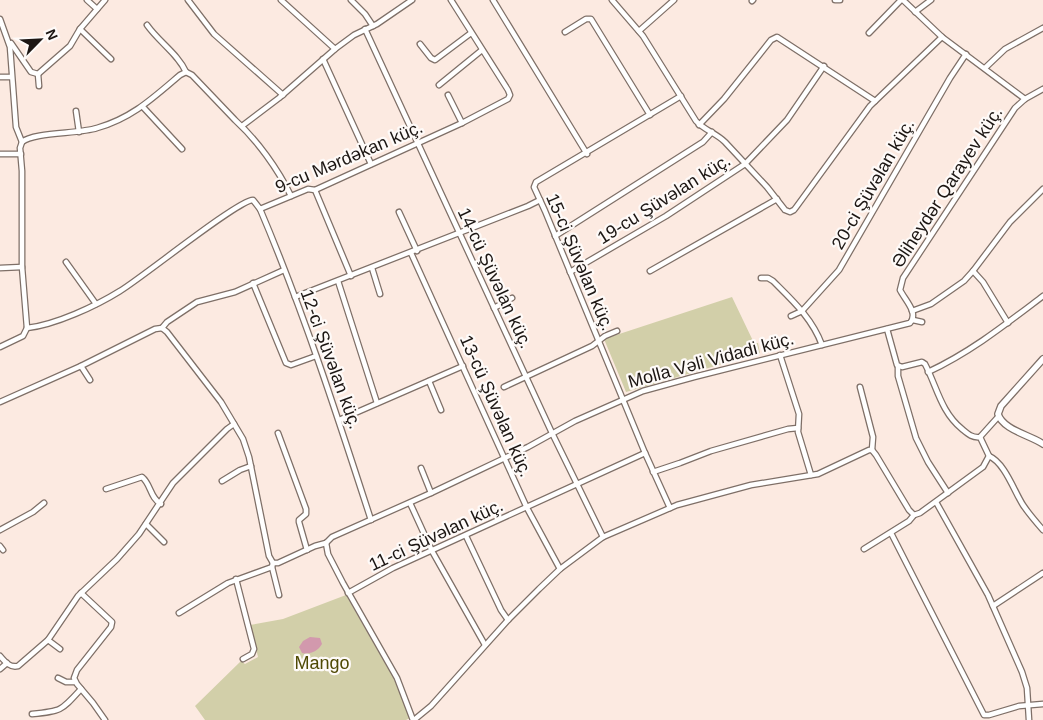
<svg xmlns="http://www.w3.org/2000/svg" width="1043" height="720" viewBox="0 0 1043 720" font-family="Helvetica,sans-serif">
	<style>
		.green { fill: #d2cfa9 }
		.water { fill: #d299ad }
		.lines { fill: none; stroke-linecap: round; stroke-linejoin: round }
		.minor-casing { stroke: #7e6f67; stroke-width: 7 }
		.tertiary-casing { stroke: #7e6f67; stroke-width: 8 }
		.minor { stroke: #fff; stroke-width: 4.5 }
		.tertiary { stroke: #fff; stroke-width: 5.5 }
		.labels { text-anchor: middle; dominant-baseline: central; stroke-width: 4.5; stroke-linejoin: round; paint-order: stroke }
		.street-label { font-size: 18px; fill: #1c1613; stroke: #fefaf8 }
		.park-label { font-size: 18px; fill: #4f4904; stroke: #fefaf8 }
	</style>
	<rect width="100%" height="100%" fill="#fceae1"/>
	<g class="green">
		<polygon points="732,297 754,343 758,343 760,353 626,392 604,339"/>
		<polygon points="346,595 394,679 410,718 406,720 205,720 195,706 241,661 245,664 258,657 250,625 283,619"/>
	</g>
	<path class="water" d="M310,637L320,638L322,644C318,651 310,655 302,653L299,647L303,641Z"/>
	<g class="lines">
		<g class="minor-casing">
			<g id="minor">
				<polyline points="87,0 97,9"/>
				<polyline points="188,0 214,34 283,95"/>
				<polyline points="281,0 335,49"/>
				<polyline points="351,0 365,14 373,26"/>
				<polyline points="493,0 587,154"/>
				<path d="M612,0L643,36L696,121C704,130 716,133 725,142L767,187L785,210L790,212L794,210L797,206L870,106L942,37"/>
				<polyline points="835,0 840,0"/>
				<polyline points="903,0 942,37 1025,99"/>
				<polyline points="752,1 753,0"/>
				<polyline points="915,12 931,0"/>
				<polyline points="0,19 10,47 16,127 22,142 20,148 22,171 22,267 27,328 23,336 0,347"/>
				<path d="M147,25C159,42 178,54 186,72"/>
				<polyline points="80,29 111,59"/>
				<polyline points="365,29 552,433 603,537"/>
				<polyline points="639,31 674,0"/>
				<polyline points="565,32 586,19 591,19 650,115"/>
				<polyline points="869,33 901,0"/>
				<polyline points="11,43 31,72 38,74 70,46 80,29 105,0"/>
				<polyline points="420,44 431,58 435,60 471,33"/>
				<polyline points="323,59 371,164"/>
				<polyline points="985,68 1005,49 1043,28"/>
				<polyline points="38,74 39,86"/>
				<polyline points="0,77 11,77"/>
				<polyline points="439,85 482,50"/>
				<polyline points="448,95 462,123"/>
				<polyline points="143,107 182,149"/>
				<polyline points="76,111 79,132"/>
				<polyline points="699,125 724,99 771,40 777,37 875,101"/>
				<polyline points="242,126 279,98 335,49 354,35 377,24 412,0"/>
				<path d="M22,142C34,132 79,134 97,128C132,118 153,98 180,75L186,72L192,75L235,120C257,140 278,169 291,196"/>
				<polyline points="0,154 21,154"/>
				<polyline points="315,190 351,276"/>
				<path d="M260,209C303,310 337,415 371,520"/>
				<polyline points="399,212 417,251"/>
				<polyline points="555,236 703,142 712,132"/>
				<polyline points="411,253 527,508 560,569"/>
				<polyline points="66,262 96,304"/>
				<polyline points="0,268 22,267"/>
				<polyline points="372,268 380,294"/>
				<polyline points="650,271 777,199"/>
				<polyline points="973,271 983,282 1008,323"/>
				<polyline points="570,272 666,216 745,164 787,120 824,66"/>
				<path d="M761,278H768L773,281C792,300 812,318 822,345"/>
				<polyline points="338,281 377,403"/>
				<polyline points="253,283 286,363 291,365 316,356"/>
				<polyline points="295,297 528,206 540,200"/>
				<polyline points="494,308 512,298"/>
				<polyline points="912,311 931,304 964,281 973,271 1010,222 1043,189"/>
				<polyline points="791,316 802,311 839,270 950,78 966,54"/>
				<polyline points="913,320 922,322"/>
				<path d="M27,328C55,325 96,306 120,291C142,278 238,200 253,200L260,209L308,189L315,190L462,123L508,99L510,95L508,90L451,0"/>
				<polyline points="162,328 167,322 197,302 235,292 284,270"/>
				<path d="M887,329L897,365L902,367L922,362L925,364C937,387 941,412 962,429C968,434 972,438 980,437L998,417"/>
				<polyline points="780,355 799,414 798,432 811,475"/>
				<polyline points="81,366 90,380"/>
				<polyline points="898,367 898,376 916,438 928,462 948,493"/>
				<path d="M928,372C971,352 1006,324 1043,296"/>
				<polyline points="429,381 441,410"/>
				<polyline points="504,387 592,346 605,336 617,331"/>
				<polyline points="860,387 873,437 872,450"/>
				<polyline points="0,402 81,366 155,329 162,328 167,332 221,402 243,439 249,457 269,556 273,563"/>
				<polyline points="339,420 463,366"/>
				<polyline points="278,433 306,509 306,514 299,520 299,522 307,550"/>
				<path d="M989,456C1005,463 1014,491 1023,505C1029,514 1036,522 1043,530"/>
				<polyline points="421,468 431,493"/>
				<polyline points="653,472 680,463 711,451 788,429 798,428"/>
				<polyline points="222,481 240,470 251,466"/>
				<path d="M106,489L142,477C151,484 150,498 161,504"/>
				<polyline points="936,502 988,595 1022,672 1027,688 1029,720"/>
				<polyline points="410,503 432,551 485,645"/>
				<polyline points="670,508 645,453 545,211 534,187 536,182 681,96"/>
				<polyline points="146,524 164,542"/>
				<polyline points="0,530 33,512 44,503"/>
				<polyline points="891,533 984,715 989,715 1019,706 1043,704"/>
				<polyline points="466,536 501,610 508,620"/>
				<path d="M326,543L332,537L431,493L528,447L575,421L643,391L694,377L910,323C919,313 905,300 900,290L903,278L1015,108L1025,99L1043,89"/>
				<polyline points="326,543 328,554 343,583 397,678 413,720"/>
				<polyline points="0,546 3,550"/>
				<polyline points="864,549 909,521 914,515 920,513 983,467 989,456 980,437"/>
				<polyline points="273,563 278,563 315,546 326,543"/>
				<polyline points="272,567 279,595"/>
				<polyline points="236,579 254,649 252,654 243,659"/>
				<polyline points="81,593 112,622 111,627 77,670 74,678 77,684 93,703 105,720"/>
				<polyline points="348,593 393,568 645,453"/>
				<polyline points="993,606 1043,573"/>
				<polyline points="179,613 228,583 272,567 273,563"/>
				<polyline points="48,640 60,649"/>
				<path d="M0,656C5,662 10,668 18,666L48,640L78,596L117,559L139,534L173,483L227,429L234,424"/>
				<polyline points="0,669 7,663"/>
				<polyline points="58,678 66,682 75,682"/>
				<path d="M32,714C62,711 61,711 81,689"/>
				<polyline points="414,720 431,706 508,620 539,589 560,569 603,537 677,505 751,485 818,474 869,450 872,450 876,455 909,510 914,515"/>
			</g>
		</g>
		<g class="tertiary-casing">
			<path id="tertiary" d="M1043,359L1001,406L998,414C1003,430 1030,435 1043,444"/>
		</g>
		<use href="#minor" class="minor"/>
		<use href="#tertiary" class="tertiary"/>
	</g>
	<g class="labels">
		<g class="street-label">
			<text transform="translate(349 157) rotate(-23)">9-cu Mərdəkan küç.</text>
			<text transform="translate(873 184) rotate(-60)">20-ci Şüvəlan küç.</text>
			<text transform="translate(947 187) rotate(-57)">Əliheydər Qarayev küç.</text>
			<text transform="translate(664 199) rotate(-32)">19-cu Şüvəlan küç.</text>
			<text transform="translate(580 262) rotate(67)">15-ci Şüvəlan küç.</text>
			<text transform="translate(495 278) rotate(65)">14-cü Şüvəlan küç.</text>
			<text transform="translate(331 359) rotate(70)">12-ci Şüvəlan küç.</text>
			<text transform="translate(711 360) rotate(-15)">Molla Vəli Vidadi küç.</text>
			<text transform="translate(496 406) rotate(66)">13-cü Şüvəlan küç.</text>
			<text transform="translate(436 535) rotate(-25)">11-ci Şüvəlan küç.</text>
		</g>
		<g class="park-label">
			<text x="322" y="663">Mango</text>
		</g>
	</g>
	<g transform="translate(40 40) rotate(66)" stroke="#fefaf8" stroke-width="4" paint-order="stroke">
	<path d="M0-4L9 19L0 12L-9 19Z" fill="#1c1613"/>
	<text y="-8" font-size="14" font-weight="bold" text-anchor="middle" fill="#1c1613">N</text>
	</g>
</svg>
